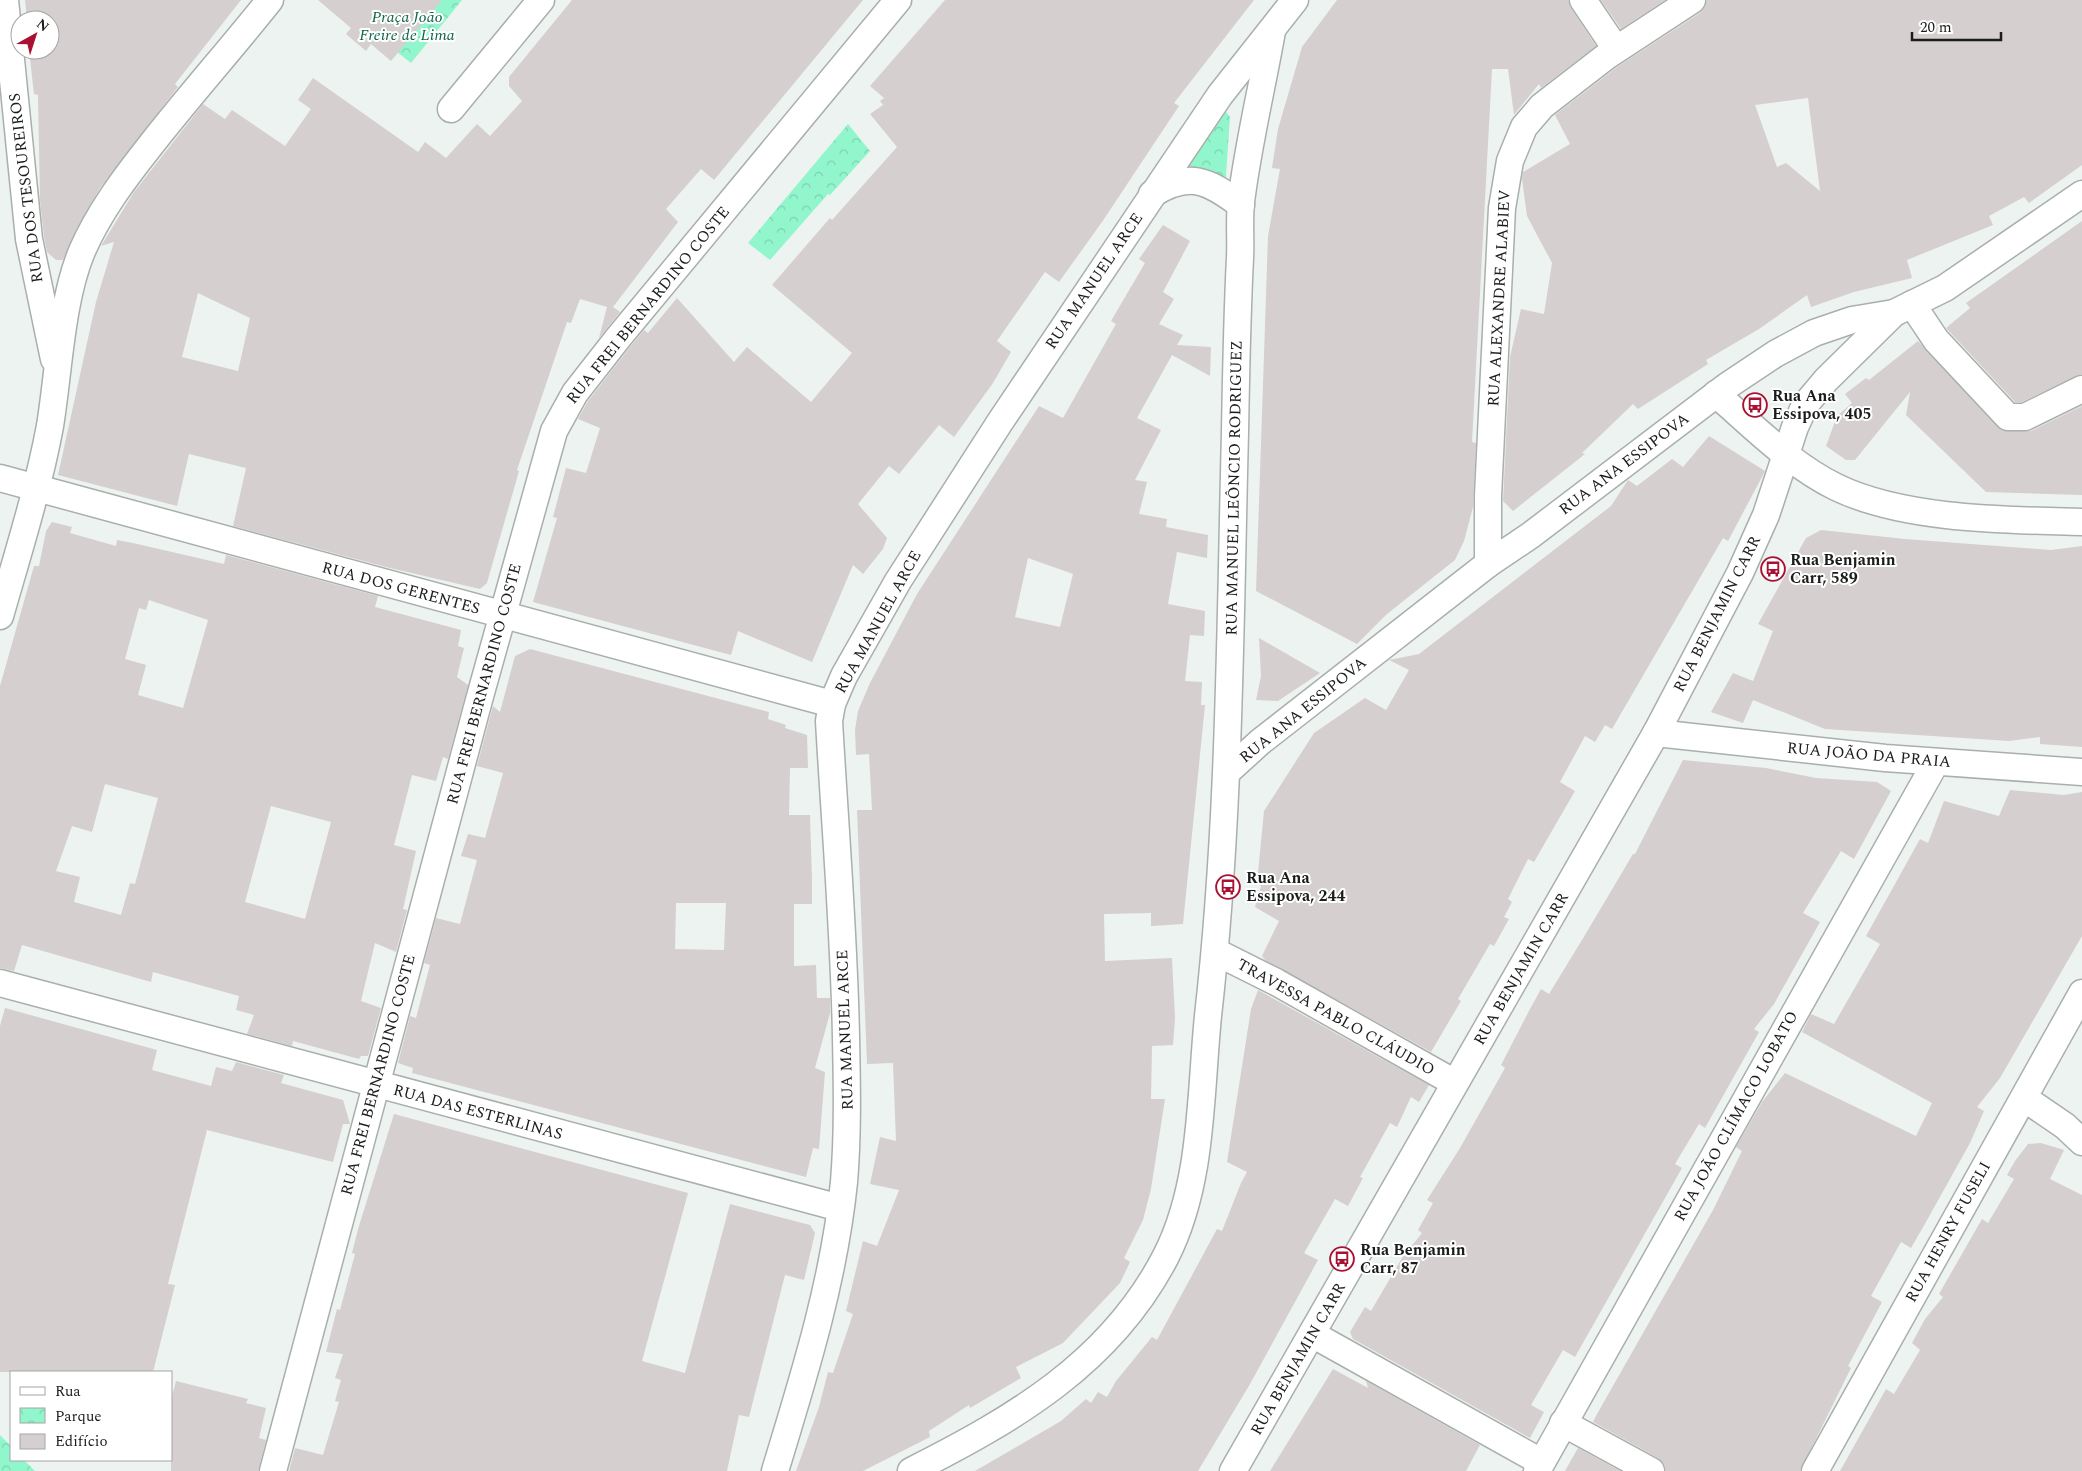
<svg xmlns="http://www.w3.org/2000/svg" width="2082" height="1471" viewBox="0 0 2082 1471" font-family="Spectral,serif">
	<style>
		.park { fill: url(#park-crowns) }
		.building { fill: #d6cfcf; fill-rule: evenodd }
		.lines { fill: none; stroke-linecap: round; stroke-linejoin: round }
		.street-casing { stroke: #a9afac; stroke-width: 29 }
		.street { stroke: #fff; stroke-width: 26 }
		.labels { text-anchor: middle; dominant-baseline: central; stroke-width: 4; stroke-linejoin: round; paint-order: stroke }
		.park-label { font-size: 16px; font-style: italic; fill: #0d6449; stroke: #fefffe }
		.street-label { font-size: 16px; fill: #1b1d1c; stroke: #fefffe }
		.poi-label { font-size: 16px; font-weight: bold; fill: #1b1d1c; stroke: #fefffe; text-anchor: start }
	</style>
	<defs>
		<pattern id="park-crowns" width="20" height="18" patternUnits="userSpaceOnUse" patternTransform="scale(1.25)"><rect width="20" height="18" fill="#91f6cc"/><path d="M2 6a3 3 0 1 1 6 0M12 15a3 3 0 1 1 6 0" fill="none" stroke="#7cd2af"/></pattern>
	</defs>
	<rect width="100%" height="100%" fill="#edf3f0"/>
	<g class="park">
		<polygon points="344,0 462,0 411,63 369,30"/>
		<polygon points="1221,105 1230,117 1225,190 1173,174"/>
		<polygon points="848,124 870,151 830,195 828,194 770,260 748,243"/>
		<polygon points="0,1435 11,1446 11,1460 24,1460 35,1471 0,1471"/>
	</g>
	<g class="building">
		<polygon points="25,0 241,0 175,84 178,87 100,188 76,230 63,260 56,260 47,252 44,237 40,200 38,95 34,94 29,50 50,50 50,20 27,20"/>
		<polygon points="318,0 442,0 391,61 371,44 366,51 346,34 351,28"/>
		<path d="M572,0H863L714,180L701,169L666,209L678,222L613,307L620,312L599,338L607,307L580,299L571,323L567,322L517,470L519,471L487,583L480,589L386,567L233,526L246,468L189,454L177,506L58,475L96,302L114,242L101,246L134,192L203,104L225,119L232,110L285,146L311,109L298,100L313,78L418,152L425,142L446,158L477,124L490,136L522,101L509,86V77ZM198,293L250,318L238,371L182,357Z"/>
		<polygon points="945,0 1254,0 1174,103 1179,106 1102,222 1059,282 1045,272 997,341 1011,352 993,383 954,437 939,425 899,474 889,466 858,504 887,538 883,549 863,574 853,565 812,662 738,631 731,655 533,602 557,518 553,517 566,468 586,473 600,428 578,419 579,417 588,401 630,347 644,330 648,333 677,298 734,362 747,347 811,402 852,353 772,285 830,218 832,220 897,147 870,114 883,105 880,101 884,98 870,86"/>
		<polygon points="1337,0 1568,0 1571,8 1596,46 1541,88 1539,84 1514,115 1508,69 1492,69 1472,442 1476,443 1473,507 1464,541 1455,560 1387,614 1357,644 1256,591 1268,236 1280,169 1272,168 1278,129 1302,47"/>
		<polygon points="1601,0 1665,0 1621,29"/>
		<path d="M1707,0H2082V165L2029,203L2024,197L1989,216L1993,225L1907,260L1912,278L1854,292L1811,307L1807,295L1759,329L1706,360L1708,364L1638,409L1633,404L1582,453L1585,454L1513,511L1503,501L1510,357L1521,309L1544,314L1552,263L1527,216L1522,179L1523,172L1570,144L1555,115L1617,67L1700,13L1705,7ZM1808,98L1820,191L1786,163L1777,167L1755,105Z"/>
		<polygon points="2082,221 2082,374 2022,402 2015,402 1946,328 1970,308 1966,303"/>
		<path d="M1163,225L1190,241L1163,292L1174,299L1159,324L1183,335L1177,345L1211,347L1210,376L1172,355L1137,418L1161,430L1135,480L1147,482L1139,514L1167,519L1166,527L1208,535L1207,558L1177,552L1168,604L1205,611L1204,636L1190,635L1185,681L1202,682L1201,705H1205L1183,924L1151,926V913L1104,914L1105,961L1172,958L1175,1018L1173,1045L1152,1046L1151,1099H1165L1151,1189L1143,1220L1124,1258L1130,1262L1120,1283L1063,1343L1016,1367L1021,1378L970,1408L969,1405L929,1431L930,1437L863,1471H796L819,1407L828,1372L833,1373L853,1314L846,1311L863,1241L877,1246L899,1190L870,1184L880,1137L896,1141L893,1063L867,1064L857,810H872L869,754L856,755L855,730L858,711L870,683L917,594L1039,406L1063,418L1116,324L1111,321L1145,263L1139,259ZM1028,558L1073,574L1060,627L1015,617Z"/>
		<polygon points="1918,341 2002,431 2031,431 2082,406 2082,495 1986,492 1906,415 1910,392 1855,460 1846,460 1826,446 1837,416 1852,403 1845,394 1866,378 1869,380"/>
		<polygon points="1709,436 1765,471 1763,475 1728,541 1723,538 1612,729 1605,725 1595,742 1585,736 1560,782 1575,791 1534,862 1528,859 1508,899 1512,902 1504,917 1509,919 1494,946 1490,944 1458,999 1461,1001 1431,1052 1265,960 1262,956 1279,921 1255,907 1261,886 1257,883 1264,811 1314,733 1365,698 1386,710 1409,670 1389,660 1419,654 1611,506 1628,480 1637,486 1672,459 1683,467"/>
		<path d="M52,522L72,527L70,533L116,546L117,540L133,543L224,564L226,555L378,596L375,607L461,630L458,646L464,648L457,677L468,685L448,759L443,757L436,781L412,775L394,845L416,851L403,909L407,910L396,952L375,943L361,1001L381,1008L368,1056H361L359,1059L293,1041L292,1046L247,1034L254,1015L236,1010L239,996L153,972L151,982L22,945L14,971L0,968V686L34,566H39L46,531ZM149,600L208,620L183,708L138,695L146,665L125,659L139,608L146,610ZM105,784L158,798L135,884L130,883L121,915L74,902L80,877L56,871L72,826L92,832ZM271,806L331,822L305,919L245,902Z"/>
		<polygon points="1821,530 1905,539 2051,550 2082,546 2082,747 2040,744 2040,737 2009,741 1825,729 1753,700 1743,723 1711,712 1733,673 1753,681 1773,631 1758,624 1806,538"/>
		<polygon points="1259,638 1320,673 1278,701 1256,700 1261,676"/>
		<path d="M530,649L769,712L768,719L786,725L785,728L807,735L808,768H790L789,815H810L812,880V904H794V966L816,965L817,998H830V1013L815,1068L825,1072L819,1149L813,1148L806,1177L412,1073L413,1068L398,1063L410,1016L416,1018L430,965L424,963L436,918L460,924L477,860L461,856L468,834L485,838L497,795L503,773L477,766L493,706L500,712L515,656ZM676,903H726L724,950L675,949Z"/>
		<polygon points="1683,760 1766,768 1816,778 1877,782 1891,791 1854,859 1841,851 1803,913 1820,922 1774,1004 1754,1029 1759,1032 1705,1128 1699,1124 1675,1164 1682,1168 1575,1357 1563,1350 1531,1405 1544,1412 1530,1438 1353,1339 1350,1332 1365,1307 1371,1311 1402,1258 1422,1233 1418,1230 1433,1203 1427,1200 1460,1148 1505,1068 1501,1065 1530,1009 1541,989 1549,994 1585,935 1633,854 1635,854"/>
		<polygon points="2010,790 2064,795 2082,792 2082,936 2000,1078 1977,1107 1984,1111 1970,1143 1926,1222 1911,1248 1901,1242 1871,1296 1882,1302 1848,1366 1851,1368 1800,1471 1666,1471 1664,1464 1658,1458 1593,1422 1597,1414 1713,1210 1742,1151 1736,1147 1762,1102 1785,1073 1916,1136 1932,1103 1802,1032 1811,1014 1834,1024 1880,944 1866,936 1920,839 1928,843 1944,801 1999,816"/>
		<polygon points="1258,990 1429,1085 1419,1102 1411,1097 1397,1127 1390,1123 1360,1177 1363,1178 1348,1206 1335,1199 1304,1253 1318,1260 1250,1384 1198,1471 975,1471 1061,1421 1086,1399 1091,1403 1098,1392 1107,1397 1116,1381 1152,1337 1157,1340 1217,1229 1222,1231 1241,1183 1247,1172 1227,1162 1251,1009"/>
		<polygon points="5,1008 157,1050 152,1070 211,1086 216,1067 232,1071 236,1062 284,1075 281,1083 343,1100 350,1124 343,1124 333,1162 207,1130 168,1284 175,1285 153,1372 0,1372 0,1026"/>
		<polygon points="394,1114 688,1193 642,1361 685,1373 730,1204 810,1225 815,1233 804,1280 785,1275 749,1417 739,1415 727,1471 289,1471 295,1448 323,1455 339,1402 335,1401 341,1380 335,1378 343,1354 326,1352 337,1309 340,1310 355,1254 352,1253 358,1229"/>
		<polygon points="2041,1143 2064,1150 2050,1179 2082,1195 2082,1471 1840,1471 1886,1389 1894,1394 1920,1350 1912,1343 1925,1319 1943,1297 1939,1294 1982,1219 1988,1223 2014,1179 2007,1175 2015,1161 2028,1144"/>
		<polygon points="1333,1369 1368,1388 1366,1381 1480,1445 1466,1471 1270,1471"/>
		<polygon points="176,1381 248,1399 246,1403 266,1408 259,1438 266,1440 258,1471 171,1471 171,1400"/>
		<polygon points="1578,1448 1620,1471 1565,1471"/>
	</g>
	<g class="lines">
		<g class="street-casing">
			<g id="street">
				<polyline points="5,0 29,239 54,359"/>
				<polyline points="1583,0 1616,49"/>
				<polyline points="451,109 541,0"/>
				<path d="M1152,194C1190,171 1207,180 1241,205"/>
				<polyline points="1912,304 1936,340 2008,417 2025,417 2082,389"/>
				<path d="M1716,394C1753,426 1791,465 1836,487C1904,520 2006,520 2082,522"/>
				<polyline points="0,478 832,704"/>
				<polyline points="1488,564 1488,496 1502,208 1510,161 1524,127 1542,106 1608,55 1692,0"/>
				<path d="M0,616C18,553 38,490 50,426C59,371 61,301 82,251C99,212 124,179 150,146C189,96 231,49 270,0"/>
				<polyline points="1656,733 1885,758 2082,772"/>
				<polyline points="1227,772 1260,742 1488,564 1531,535 1727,386 1775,354 1814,333 1852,320 1894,313"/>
				<polyline points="1216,952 1276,982 1455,1083"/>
				<polyline points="0,983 840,1208"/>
				<polyline points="2024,1098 2065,1126 2082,1142"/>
				<polyline points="1312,1334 1541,1462"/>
				<polyline points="1563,1423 1651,1471"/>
				<polyline points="273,1471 479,700 554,431 575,393 618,338 898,0"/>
				<path d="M775,1471C804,1376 834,1281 844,1182C848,1134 847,1086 846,1037C844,932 835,826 829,721L832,704L844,676L898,581L1000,422L1220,95L1295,0"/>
				<path d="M911,1471C1014,1419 1111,1363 1166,1256C1203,1183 1200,1096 1208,1016C1230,822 1230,627 1235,432C1236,374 1237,316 1240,258C1241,240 1239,220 1241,202C1248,145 1262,88 1272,31"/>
				<polyline points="1233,1471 1656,733 1740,573 1766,515 1795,427 1805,405 1826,380 1894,313 1945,288 2082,194"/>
				<polyline points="1537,1471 1936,762"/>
				<polyline points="1815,1471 2082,993"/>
			</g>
		</g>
		<use href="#street" class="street"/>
	</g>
	<defs>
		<g id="bus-ring" transform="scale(1.25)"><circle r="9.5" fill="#fefffe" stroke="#a91133" stroke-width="1.5"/><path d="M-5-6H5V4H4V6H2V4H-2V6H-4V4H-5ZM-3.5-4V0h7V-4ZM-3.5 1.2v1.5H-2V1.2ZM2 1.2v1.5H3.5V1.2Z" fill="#a91133"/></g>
	</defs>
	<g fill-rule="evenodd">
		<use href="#bus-ring" x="1755" y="405"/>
		<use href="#bus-ring" x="1773" y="569"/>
		<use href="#bus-ring" x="1228" y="887"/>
		<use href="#bus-ring" x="1342" y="1259"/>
	</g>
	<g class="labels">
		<g class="park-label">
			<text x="407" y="17">Praça João<tspan x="407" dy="18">Freire de Lima</tspan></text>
		</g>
		<g class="street-label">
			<text transform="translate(26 188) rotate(-97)">RUA DOS TESOUREIROS</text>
			<text transform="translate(1094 281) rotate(-56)">RUA MANUEL ARCE</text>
			<text transform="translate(1499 298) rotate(-87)">RUA ALEXANDRE ALABIEV</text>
			<text transform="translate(648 305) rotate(-51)">RUA FREI BERNARDINO COSTE</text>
			<text transform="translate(1624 464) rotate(-37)">RUA ANA ESSIPOVA</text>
			<text transform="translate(1234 488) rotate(-89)">RUA MANUEL LEÔNCIO RODRIGUEZ</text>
			<text transform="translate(401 588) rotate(15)">RUA DOS GERENTES</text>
			<text transform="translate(1717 614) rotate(-63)">RUA BENJAMIN CARR</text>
			<text transform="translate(878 622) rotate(-61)">RUA MANUEL ARCE</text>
			<text transform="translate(484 684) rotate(-75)">RUA FREI BERNARDINO COSTE</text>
			<text transform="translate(1303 710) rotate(-39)">RUA ANA ESSIPOVA</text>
			<text transform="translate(1869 755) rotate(5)">RUA JOÃO DA PRAIA</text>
			<text transform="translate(1521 969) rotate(-60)">RUA BENJAMIN CARR</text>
			<text transform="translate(1336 1017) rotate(29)">TRAVESSA PABLO CLÁUDIO</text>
			<text transform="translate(845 1030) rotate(-92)">RUA MANUEL ARCE</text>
			<text transform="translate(378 1075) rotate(-75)">RUA FREI BERNARDINO COSTE</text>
			<text transform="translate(478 1112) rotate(15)">RUA DAS ESTERLINAS</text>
			<text transform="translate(1736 1116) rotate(-61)">RUA JOÃO CLÍMACO LOBATO</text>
			<text transform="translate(1948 1232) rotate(-61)">RUA HENRY FUSELI</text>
			<text transform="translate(1298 1359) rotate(-60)">RUA BENJAMIN CARR</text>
		</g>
		<g class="poi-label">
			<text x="1772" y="396">Rua Ana<tspan x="1772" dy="18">Essipova, 405</tspan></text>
			<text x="1790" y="560">Rua Benjamin<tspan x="1790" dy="18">Carr, 589</tspan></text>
			<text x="1246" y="878">Rua Ana<tspan x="1246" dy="18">Essipova, 244</tspan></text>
			<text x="1360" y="1250">Rua Benjamin<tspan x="1360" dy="18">Carr, 87</tspan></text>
		</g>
	</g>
	<rect x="10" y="1371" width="162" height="90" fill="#fefffe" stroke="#a3a5a4"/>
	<rect x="20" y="1387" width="25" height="8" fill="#ffffff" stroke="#a3a5a4"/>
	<text x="55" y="1396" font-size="15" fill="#1b1d1c">Rua</text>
	<rect x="20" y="1408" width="25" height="15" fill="url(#park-crowns)" stroke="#a3a5a4"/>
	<text x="55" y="1421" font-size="15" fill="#1b1d1c">Parque</text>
	<rect x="20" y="1434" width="25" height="15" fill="#d6cfcf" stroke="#a3a5a4"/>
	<text x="55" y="1446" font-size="15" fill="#1b1d1c">Edifício</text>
	<g transform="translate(35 35) rotate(39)"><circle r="24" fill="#fefffe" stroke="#a3a5a4"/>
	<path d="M0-4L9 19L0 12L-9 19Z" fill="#a91133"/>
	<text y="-8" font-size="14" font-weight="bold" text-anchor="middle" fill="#1b1d1c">N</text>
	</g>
	<path d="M1912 32v8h89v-8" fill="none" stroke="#1b1d1c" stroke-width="2.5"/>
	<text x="1920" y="32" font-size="15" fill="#1b1d1c" stroke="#fefffe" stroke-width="4" paint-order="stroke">20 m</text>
</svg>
